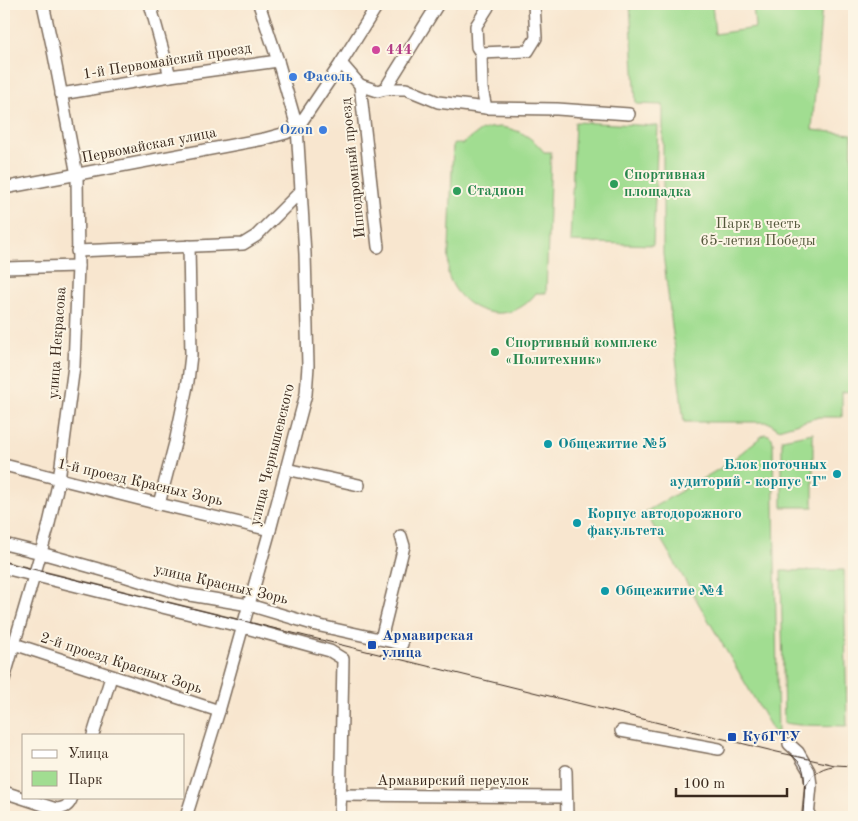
<svg xmlns="http://www.w3.org/2000/svg" width="858" height="821" viewBox="0 0 858 821" font-family="'Old Standard TT',serif">
	<style>
		.green { fill: #a1dd91; stroke: #6e8458 }
		.lines { fill: none; stroke-linecap: round; stroke-linejoin: round }
		.minor-casing { stroke: #7d6c5c; stroke-width: 14 }
		.minor { stroke: #fff; stroke-width: 11 }
		.tram { stroke: #3b2a1e; stroke-width: 1 }
		.hotel-dot { fill: #d1479c; stroke: #fcf5e5; stroke-width: 2 }
		.shop-dot { fill: #3f7fe0; stroke: #fcf5e5; stroke-width: 2 }
		.leisure-dot { fill: #2e9e5b; stroke: #fcf5e5; stroke-width: 2 }
		.culture-dot { fill: #0f9aa8; stroke: #fcf5e5; stroke-width: 2 }
		.transit-dot { fill: #1a4fb4; stroke: #fcf5e5; stroke-width: 2 }
		.labels { text-anchor: middle; dominant-baseline: central; stroke-width: 4; stroke-linejoin: round; paint-order: stroke }
		.hotel-label { font-size: 15px; font-weight: bold; fill: #b23c85; stroke: #fcf5e5; text-anchor: start }
		.street-label { font-size: 15px; fill: #3b2a1e; stroke: #fcf5e5 }
		.shop-label { font-size: 15px; font-weight: bold; fill: #366cbe; stroke: #fcf5e5; text-anchor: start }
		.leisure-label { font-size: 15px; font-weight: bold; fill: #27864d; stroke: #fcf5e5; text-anchor: start }
		.park-label { font-size: 15px; fill: #54573b; stroke: #fcf5e5 }
		.culture-label { font-size: 15px; font-weight: bold; fill: #0d838f; stroke: #fcf5e5; text-anchor: start }
		.transit-label { font-size: 15px; font-weight: bold; fill: #164399; stroke: #fcf5e5; text-anchor: start }
	</style>
	<rect width="100%" height="100%" fill="#fcf5e5"/>
	<filter id="ink" filterUnits="userSpaceOnUse"><feTurbulence type="fractalNoise" baseFrequency=".02" numOctaves="2"/><feDisplacementMap in="SourceGraphic" scale="10" xChannelSelector="R" yChannelSelector="G"/><feConvolveMatrix kernelMatrix="1 2 1 2 8 2 1 2 1" color-interpolation-filters="sRGB"/></filter>
	<filter id="wash" filterUnits="userSpaceOnUse"><feTurbulence type="fractalNoise" baseFrequency=".0096" numOctaves="4" result="noise"/><feDisplacementMap in="SourceGraphic" scale="20" xChannelSelector="R" yChannelSelector="G"/><feGaussianBlur stdDeviation="1.12" result="paint"/><feColorMatrix in="noise" values="0 0 0 0 0 0 0 0 0 0 0 0 0 0 0 0 0 1.4 0 .05"/><feComposite in="paint" operator="in"/></filter>
	<g filter="url(#wash)">
		<rect width="100%" height="100%" fill="#f8e6cf"/>
		<g class="green">
			<polygon points="630,4 712,4 715,34 755,28 753,4 822,4 812,130 852,134 851,207 854,208 854,391 842,392 842,417 819,417 778,429 768,422 684,422 663,254 663,105 636,104"/>
			<polygon points="575,122 658,126 653,245 570,242"/>
			<path d="M500,127C519,129 532,137 544,152H551L546,293H536C510,329 460,313 448,274L453,144H462L480,131L489,128Z"/>
			<polygon points="813,433 813,507 782,507 782,439"/>
			<polygon points="765,434 769,435 772,438 773,443 778,739 645,512 726,465 762,436"/>
			<polygon points="844,570 847,726 799,725 784,723 781,571"/>
		</g>
	</g>
	<g filter="url(#ink)">
		<g class="lines">
			<g class="minor-casing">
				<g id="minor">
					<polyline points="150,4 170,76"/>
					<polyline points="481,53 528,51 536,38 534,4"/>
					<polyline points="341,63 360,85 378,247"/>
					<polyline points="360,85 378,91 385,89 438,4"/>
					<polyline points="385,89 406,89 438,102 486,108 557,109 629,114"/>
					<polyline points="61,94 170,76 278,61"/>
					<polyline points="486,108 482,89 481,53 477,47 476,26 488,7 487,4"/>
					<polyline points="4,188 264,139 286,133 297,127 300,124 341,63 378,4"/>
					<polyline points="77,251 243,244 256,236 301,191"/>
					<polyline points="4,268 78,266"/>
					<polyline points="4,465 159,504 270,530"/>
					<polyline points="286,469 359,485"/>
					<polyline points="159,504 175,443 188,381 191,355 189,246"/>
					<polyline points="4,544 41,553 127,577 178,593 249,605 316,625 402,644"/>
					<polyline points="4,568 243,627 330,651 343,659 340,817"/>
					<polyline points="381,639 404,546 401,536"/>
					<polyline points="14,644 219,711"/>
					<polyline points="4,679 48,528 59,480 74,366 78,266 77,175 52,45 43,4"/>
					<polyline points="621,731 719,749"/>
					<polyline points="93,735 111,677"/>
					<polyline points="789,744 798,752 809,771 811,785 808,817"/>
					<polyline points="566,771 567,817"/>
					<path d="M4,792L56,809C65,808 69,806 72,797"/>
					<polyline points="340,795 566,797"/>
					<polyline points="186,817 219,711 270,530 306,394 308,366 305,254 297,127 278,61 259,4"/>
				</g>
			</g>
			<use href="#minor" class="minor"/>
			<g class="tram">
				<polyline points="4,562 777,752 835,765 854,766"/>
				<path d="M791,755C795,758 800,762 802,767C807,778 803,804 803,817"/>
				<path d="M805,788C811,775 819,768 833,766"/>
			</g>
		</g>
	</g>
	<circle class="hotel-dot" cx="376" cy="50" r="5"/>
	<g class="shop-dot">
		<circle cx="293" cy="77" r="5"/>
		<circle cx="323" cy="130" r="5"/>
	</g>
	<g class="leisure-dot">
		<circle cx="614" cy="184" r="5"/>
		<circle cx="457" cy="191" r="5"/>
		<circle cx="495" cy="352" r="5"/>
	</g>
	<g class="culture-dot">
		<circle cx="548" cy="444" r="5"/>
		<circle cx="837" cy="474" r="5"/>
		<circle cx="577" cy="523" r="5"/>
		<circle cx="605" cy="591" r="5"/>
	</g>
	<g class="transit-dot">
		<rect x="367" y="640" width="10" height="10" rx="2.5"/>
		<rect x="727" y="732" width="10" height="10" rx="2.5"/>
	</g>
	<g class="labels">
		<g class="hotel-label">
			<text x="386" y="50">444</text>
		</g>
		<g class="street-label">
			<text transform="translate(167 62) rotate(-9)">1-й Первомайский проезд</text>
			<text transform="translate(149 146) rotate(-11)">Первомайская улица</text>
			<text transform="translate(354 168) rotate(-96)">Ипподромный проезд</text>
			<text transform="translate(58 343) rotate(-86)">улица Некрасова</text>
			<text transform="translate(273 455) rotate(-76)">улица Чернышевского</text>
			<text transform="translate(140 483) rotate(13)">1-й проезд Красных Зорь</text>
			<text transform="translate(221 585) rotate(13)">улица Красных Зорь</text>
			<text transform="translate(121 664) rotate(18)">2-й проезд Красных Зорь</text>
			<text x="453" y="781">Армавирский переулок</text>
		</g>
		<g class="shop-label">
			<text x="303" y="77">Фасоль</text>
			<text x="313" y="130" text-anchor="end">Ozon</text>
		</g>
		<g class="leisure-label">
			<text x="624" y="175">Спортивная<tspan x="624" dy="17">площадка</tspan></text>
			<text x="467" y="191">Стадион</text>
			<text x="505" y="343">Спортивный комплекс<tspan x="505" dy="17">«Политехник»</tspan></text>
		</g>
		<g class="park-label">
			<text x="758" y="224">Парк в честь<tspan x="758" dy="17">65-летия Победы</tspan></text>
		</g>
		<g class="culture-label">
			<text x="558" y="444">Общежитие №5</text>
			<text x="827" y="465" text-anchor="end">Блок поточных<tspan x="827" dy="17">аудиторий - корпус "Г"</tspan></text>
			<text x="587" y="514">Корпус автодорожного<tspan x="587" dy="17">факультета</tspan></text>
			<text x="615" y="591">Общежитие №4</text>
		</g>
		<g class="transit-label">
			<text x="382" y="636">Армавирская<tspan x="382" dy="17">улица</tspan></text>
			<text x="742" y="737">КубГТУ</text>
		</g>
	</g>
	<rect width="858" height="821" fill="none" stroke="#fcf5e5" stroke-width="20"/>
	<rect x="22" y="734" width="162" height="65" fill="#fcf5e5" stroke="#afa495"/>
	<rect x="32" y="750" width="25" height="8" fill="#ffffff" stroke="#afa495"/>
	<text x="68" y="758" font-size="15" fill="#3b2a1e">Улица</text>
	<rect x="32" y="771" width="25" height="15" fill="#a1dd91" stroke="#afa495"/>
	<text x="68" y="784" font-size="15" fill="#3b2a1e">Парк</text>
	<path d="M676 788v8h111v-8" fill="none" stroke="#3b2a1e" stroke-width="2.5"/>
	<text x="683" y="788" font-size="15" fill="#3b2a1e" stroke="#fcf5e5" stroke-width="4" paint-order="stroke">100 m</text>
</svg>
